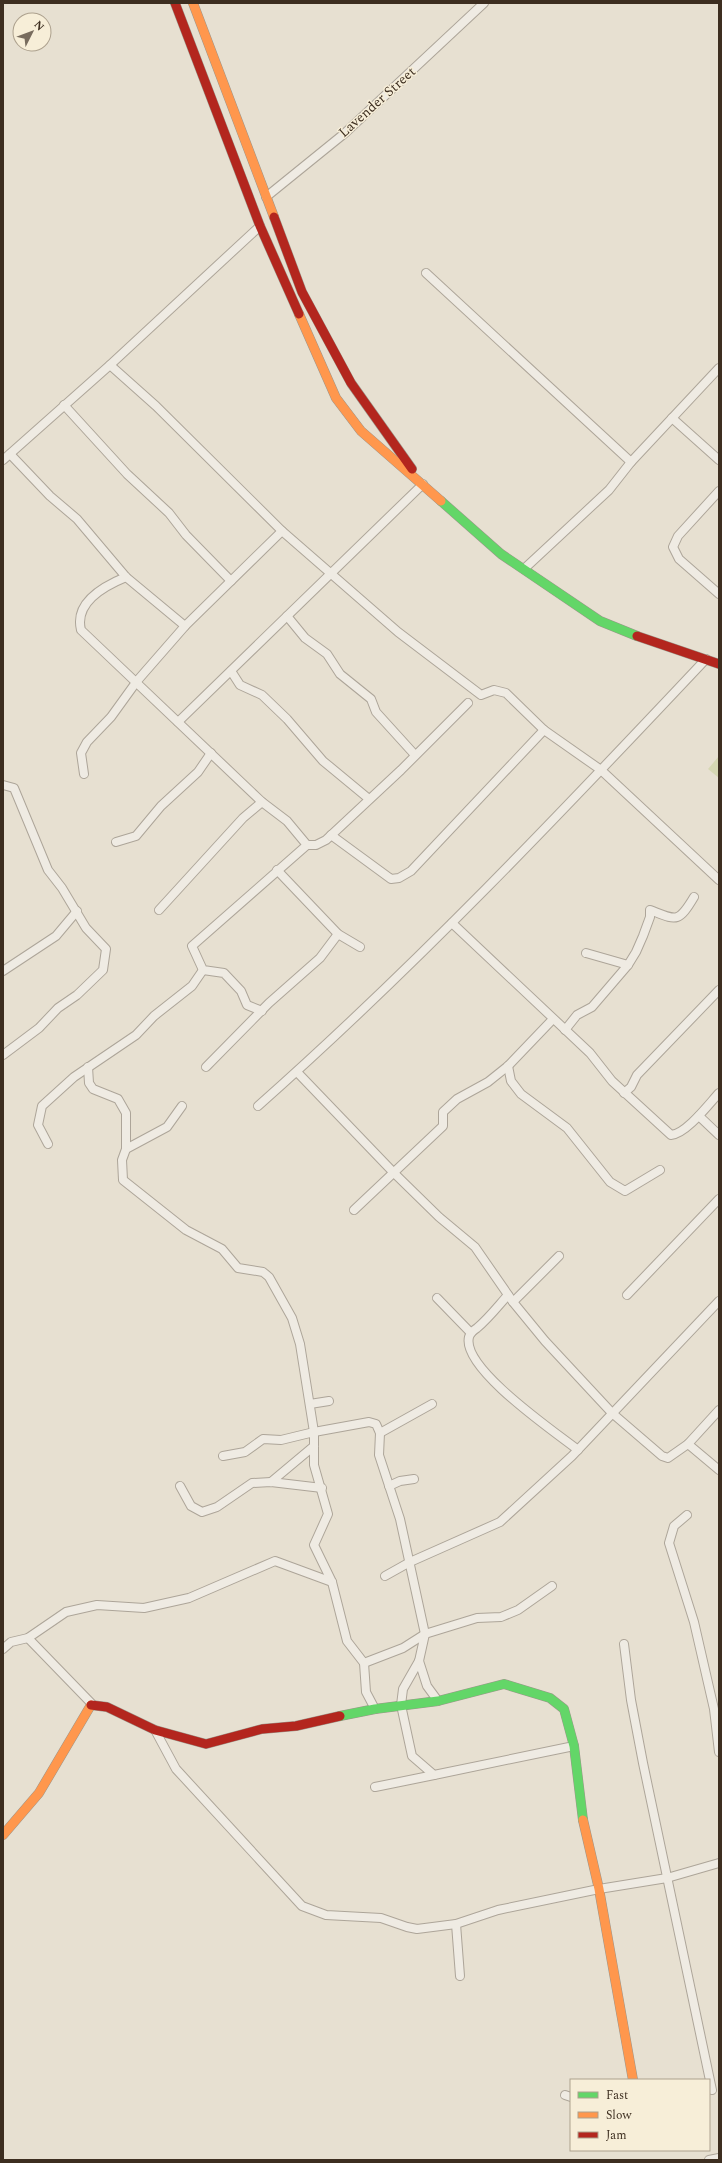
<svg xmlns="http://www.w3.org/2000/svg" width="722" height="2163" viewBox="0 0 722 2163" font-family="Spectral,serif">
	<style>
		.green { fill: #d6d7b3 }
		.lines { fill: none; stroke-linecap: round; stroke-linejoin: round }
		.street-casing { stroke: #ada599; stroke-width: 10 }
		.fast-casing { stroke: #9c958a; stroke-width: 10 }
		.slow-casing { stroke: #9c958a; stroke-width: 10 }
		.jam-casing { stroke: #9c958a; stroke-width: 10 }
		.street { stroke: #efebe3; stroke-width: 8 }
		.fast { stroke: #63d668; stroke-width: 9 }
		.slow { stroke: #ff974d; stroke-width: 9 }
		.jam { stroke: #b3261e; stroke-width: 9 }
		.labels { text-anchor: middle; dominant-baseline: central; stroke-width: 3; stroke-linejoin: round; paint-order: stroke }
		.street-label { font-size: 14px; fill: #3d2e20; stroke: #f7eed8 }
	</style>
	<rect width="100%" height="100%" fill="#e7e0d1"/>
	<polygon class="green" points="719,756 719,778 708,769"/>
	<g class="lines">
		<g class="street-casing">
			<g id="street">
				<polyline points="266,197 345,133 484,3"/>
				<polyline points="426,273 631,462"/>
				<polyline points="110,365 156,406 282,531 398,632 481,695 494,690 506,693 544,730 601,770 719,880"/>
				<polyline points="64,405 127,474 169,513 186,535 231,581"/>
				<polyline points="672,418 719,460"/>
				<polyline points="10,454 50,496 77,519 126,577 185,626"/>
				<polyline points="3,460 110,365 260,226"/>
				<polyline points="719,491 678,536 673,547 679,559 719,594"/>
				<polyline points="524,569 609,490 631,462 719,368"/>
				<path d="M126,577C104,586 74,602 81,630L262,802L287,821L307,845"/>
				<polyline points="287,616 305,638 327,654 340,674 371,699 376,712 415,755"/>
				<polyline points="231,671 240,685 262,695 287,719 323,761 369,799"/>
				<polyline points="178,722 423,484"/>
				<polyline points="84,774 81,753 87,742 111,717 137,681 185,626 282,531"/>
				<polyline points="3,785 14,788 48,870 62,888 86,928 106,949 103,970 77,995 58,1008 39,1028 3,1055"/>
				<polyline points="331,835 391,879 399,878 411,871 544,730"/>
				<polyline points="116,842 136,836 161,806 198,772 211,753"/>
				<polyline points="277,870 338,934 360,947"/>
				<polyline points="159,910 243,818 262,802"/>
				<path d="M452,923L590,1053L612,1081L671,1135C686,1134 708,1105 719,1093"/>
				<polyline points="586,953 628,965"/>
				<polyline points="3,971 56,936 77,911"/>
				<polyline points="262,1011 247,1005 241,991 224,973 203,970 192,946 307,845 316,845 326,840 401,770 468,703"/>
				<path d="M565,1030L577,1015L592,1007L628,965L636,952L643,936L650,917V910C676,920 678,924 694,897"/>
				<polyline points="508,1066 511,1081 521,1094 567,1128 610,1182 625,1191 660,1170"/>
				<polyline points="88,1067 89,1083 93,1089 118,1099 126,1113 126,1149"/>
				<polyline points="206,1067 269,1003 320,958 338,934"/>
				<polyline points="297,1072 394,1173 439,1217 475,1247 513,1302 545,1341 612,1413 662,1456 668,1458 688,1444 719,1410"/>
				<polyline points="624,1093 631,1087 637,1075 719,990"/>
				<polyline points="182,1106 167,1127 126,1149 122,1160 123,1180 186,1230 222,1249 238,1268 263,1272 269,1277 292,1318 300,1344 314,1432 314,1465 328,1514 314,1545 332,1582 347,1641 364,1663 366,1692 375,1709"/>
				<path d="M258,1106C416,966 561,813 706,659"/>
				<polyline points="699,1116 719,1135"/>
				<polyline points="48,1144 38,1125 42,1106 74,1077 136,1035 154,1016 192,986 203,970"/>
				<polyline points="354,1210 443,1126 443,1112 457,1099 488,1082 508,1066 553,1019"/>
				<path d="M508,1295C498,1306 489,1318 477,1328C474,1330 470,1333 469,1337C461,1368 555,1432 578,1450"/>
				<polyline points="627,1295 719,1199"/>
				<polyline points="437,1298 471,1333"/>
				<polyline points="513,1302 559,1256"/>
				<polyline points="310,1404 329,1401"/>
				<polyline points="380,1433 432,1404"/>
				<polyline points="688,1444 719,1470"/>
				<polyline points="223,1456 245,1452 263,1439 281,1440 314,1432 369,1422 376,1424 380,1433 379,1455 400,1519 425,1634 419,1661 427,1686 438,1701"/>
				<polyline points="271,1482 314,1446"/>
				<polyline points="180,1486 191,1506 202,1512 217,1507 252,1483 271,1482 322,1488"/>
				<polyline points="389,1486 400,1481 414,1479"/>
				<polyline points="687,1515 674,1526 669,1543 694,1622 714,1709 719,1752"/>
				<polyline points="385,1576 410,1562 500,1522 572,1456 719,1301"/>
				<polyline points="28,1638 92,1704"/>
				<polyline points="624,1644 631,1700 643,1763 712,2090"/>
				<polyline points="3,1649 11,1642 28,1638 66,1612 97,1605 144,1608 189,1598 275,1561 332,1582"/>
				<polyline points="419,1661 403,1689 401,1705 412,1756 434,1775 574,1746"/>
				<polyline points="364,1663 403,1648 425,1634 477,1618 501,1617 518,1610 552,1586"/>
				<polyline points="155,1730 176,1769 302,1906 326,1915 381,1918 407,1927 417,1929 456,1924 498,1910 599,1889 667,1878 719,1863"/>
				<polyline points="375,1787 434,1775"/>
				<polyline points="456,1924 460,1976"/>
				<polyline points="565,2095 571,2097"/>
				<polyline points="709,2160 719,2158"/>
			</g>
		</g>
		<g class="fast-casing">
			<g id="fast">
				<polyline points="441,501 501,554 600,621 637,636"/>
				<polyline points="340,1716 375,1709 438,1701 504,1684 550,1698 564,1709 574,1746 583,1820"/>
			</g>
		</g>
		<g class="slow-casing">
			<g id="slow">
				<polyline points="193,3 274,217"/>
				<polyline points="299,314 336,398 361,431 441,501"/>
				<polyline points="583,1820 599,1889 633,2080"/>
				<polyline points="3,1835 39,1793 91,1705"/>
			</g>
		</g>
		<g class="jam-casing">
			<g id="jam">
				<polyline points="175,3 260,226 299,314"/>
				<polyline points="274,217 302,292 351,383 412,469"/>
				<polyline points="637,636 719,664"/>
				<polyline points="91,1705 107,1707 155,1730 206,1744 262,1729 296,1726 340,1716"/>
			</g>
		</g>
		<use href="#street" class="street"/>
		<use href="#fast" class="fast"/>
		<use href="#slow" class="slow"/>
		<use href="#jam" class="jam"/>
	</g>
	<g class="labels">
		<g class="street-label">
			<text transform="translate(377 102) rotate(-42)">Lavender Street</text>
		</g>
	</g>
	<rect width="722" height="2163" fill="none" stroke="#3d2e20" stroke-width="8"/>
	<rect x="570" y="2079" width="140" height="72" fill="#f7eed8" stroke="#ada18e"/>
	<rect x="578" y="2092" width="20" height="6" fill="#63d668" stroke="#ada18e"/>
	<text x="606" y="2099" font-size="12" fill="#3d2e20">Fast</text>
	<rect x="578" y="2112" width="20" height="6" fill="#ff974d" stroke="#ada18e"/>
	<text x="606" y="2119" font-size="12" fill="#3d2e20">Slow</text>
	<rect x="578" y="2132" width="20" height="6" fill="#b3261e" stroke="#ada18e"/>
	<text x="606" y="2139" font-size="12" fill="#3d2e20">Jam</text>
	<g transform="translate(32 32) rotate(48)"><circle r="19" fill="#f7eed8" stroke="#ada18e"/>
	<path d="M0-3L7 15L0 10L-7 15Z" fill="#786c5e"/>
	<text y="-6" font-size="11" font-weight="bold" text-anchor="middle" fill="#3d2e20">N</text>
	</g>
</svg>
